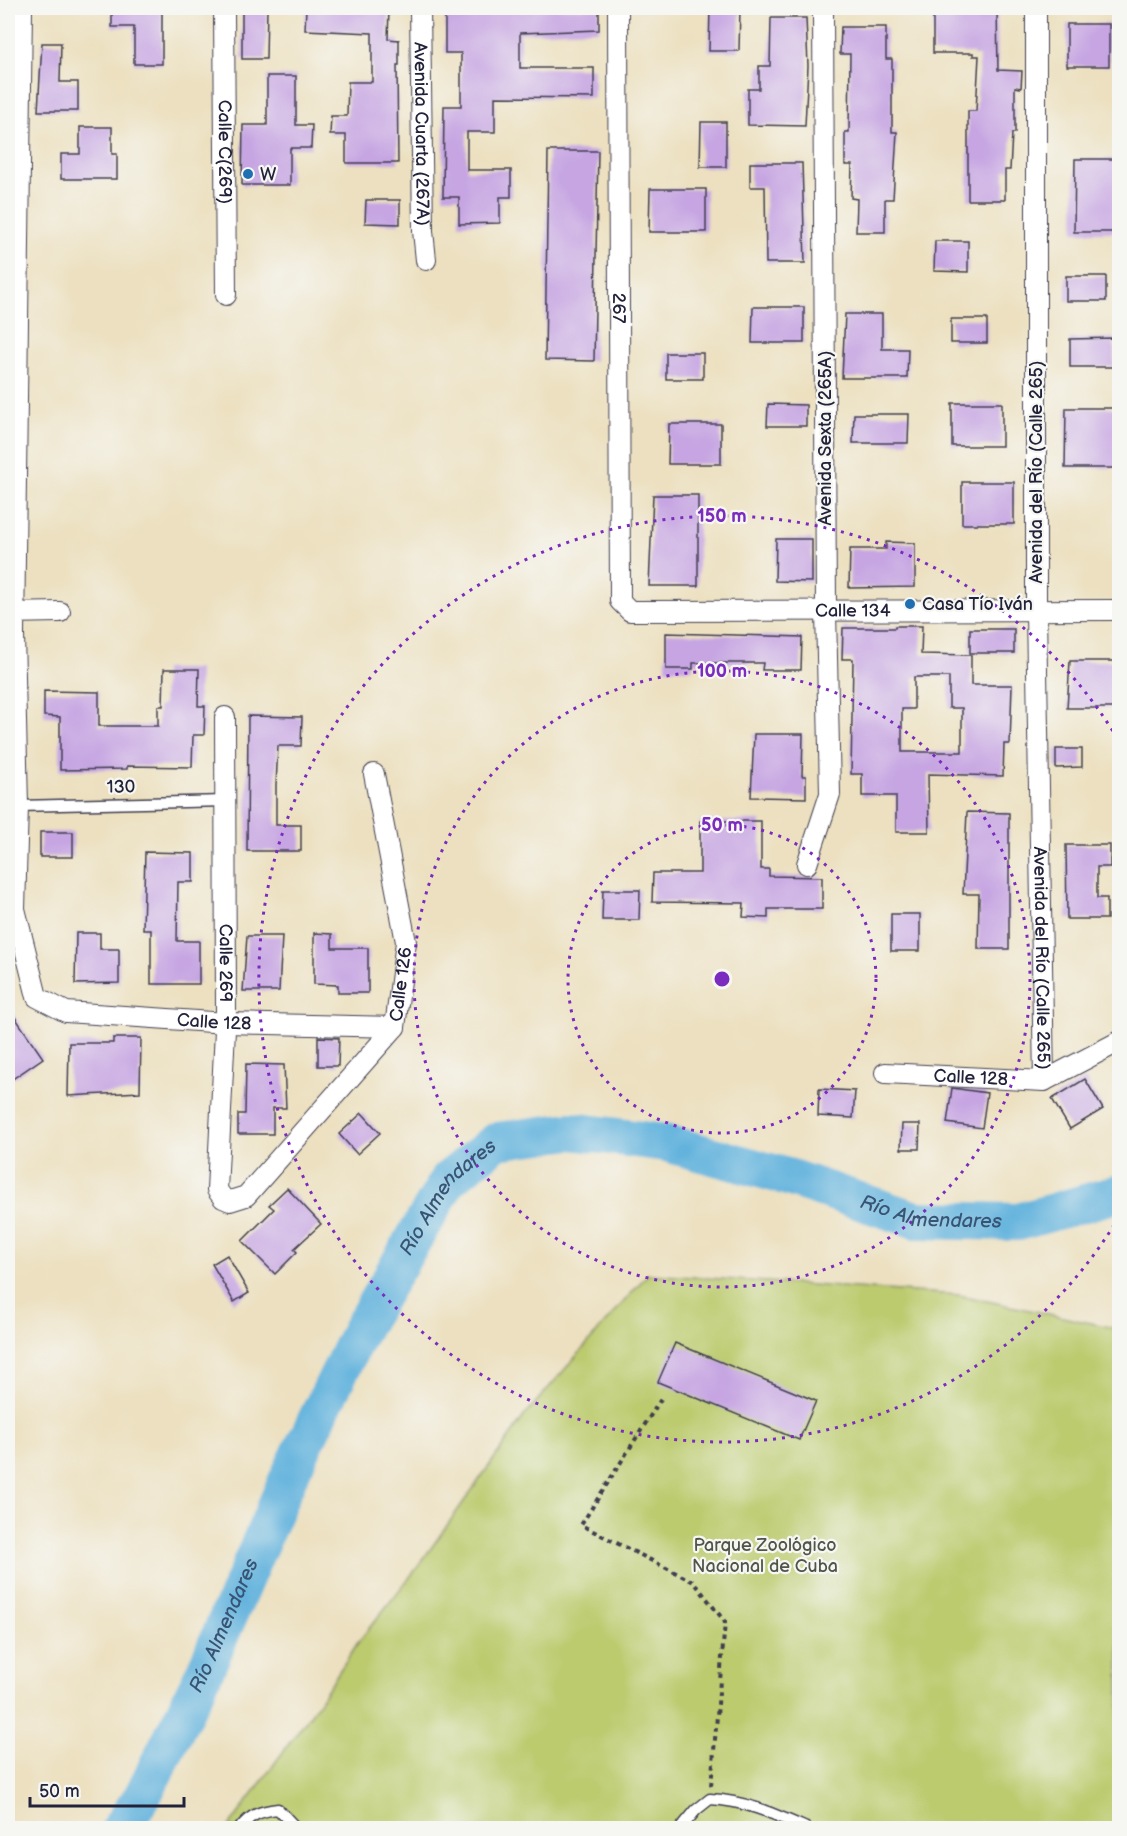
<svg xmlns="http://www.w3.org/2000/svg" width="1127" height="1836" viewBox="0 0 1127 1836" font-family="'Balsamiq Sans',sans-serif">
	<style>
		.green { fill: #bccb6e; stroke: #6f7654; stroke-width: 1.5 }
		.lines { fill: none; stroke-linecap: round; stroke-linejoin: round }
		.river { stroke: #62b2dd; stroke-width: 38 }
		.building { fill: #c6a5e2; fill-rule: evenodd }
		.service-casing { stroke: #403e4f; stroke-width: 13 }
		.minor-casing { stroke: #403e4f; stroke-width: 22 }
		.path { stroke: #403e4f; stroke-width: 4; stroke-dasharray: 4.5 4.5; stroke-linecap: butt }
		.service { stroke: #fff; stroke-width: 10 }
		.minor { stroke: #fff; stroke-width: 20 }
		.ring { fill: none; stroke: #7b2cbf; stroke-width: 3; stroke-dasharray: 3 6 }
		.poi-dot { fill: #1f6fb2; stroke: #f6f6f2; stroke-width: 2 }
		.labels { text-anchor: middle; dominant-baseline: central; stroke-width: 4.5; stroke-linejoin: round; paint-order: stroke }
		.street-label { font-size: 18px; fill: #22223b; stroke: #f6f6f2 }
		.poi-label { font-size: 18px; fill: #22223b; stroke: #f6f6f2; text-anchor: start }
		.park-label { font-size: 18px; fill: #50554a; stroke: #f6f6f2 }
		.water-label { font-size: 20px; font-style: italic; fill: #385474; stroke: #f6f6f2 }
		.centre { fill: #7b2cbf; stroke: #f6f6f2; stroke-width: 3 }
		.ring-label { font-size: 18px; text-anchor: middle; font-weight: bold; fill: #7b2cbf; stroke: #f6f6f2; stroke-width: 4.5; stroke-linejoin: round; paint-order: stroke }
	</style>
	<rect width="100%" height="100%" fill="#f6f6f2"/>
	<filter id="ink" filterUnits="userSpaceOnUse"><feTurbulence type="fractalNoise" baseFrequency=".0167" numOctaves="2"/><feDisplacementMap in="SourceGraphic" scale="12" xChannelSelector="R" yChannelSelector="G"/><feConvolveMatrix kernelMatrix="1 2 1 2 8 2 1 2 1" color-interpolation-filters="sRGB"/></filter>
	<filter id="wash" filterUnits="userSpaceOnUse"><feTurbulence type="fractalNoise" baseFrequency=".008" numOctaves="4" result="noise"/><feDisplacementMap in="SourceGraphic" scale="24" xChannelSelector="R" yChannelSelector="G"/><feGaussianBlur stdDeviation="1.35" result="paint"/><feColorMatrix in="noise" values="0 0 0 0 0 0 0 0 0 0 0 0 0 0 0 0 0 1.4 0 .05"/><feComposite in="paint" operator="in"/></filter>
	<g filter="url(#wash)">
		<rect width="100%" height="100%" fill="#ece0c0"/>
		<polygon class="green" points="648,1274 959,1295 1119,1329 1119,1828 228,1828 317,1705 359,1641 417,1568 525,1415"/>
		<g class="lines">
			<path class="river" id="s1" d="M120,1828L142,1797L204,1673L289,1476L360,1330L449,1179L497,1141L571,1131L666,1143L788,1177L916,1220L1018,1222L1120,1193"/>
		</g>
		<g id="blocks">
			<g class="building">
				<polygon points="112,8 162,8 162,64 134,64 134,27 112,27"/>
				<polygon points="242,8 267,8 266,59 242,59"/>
				<polygon points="306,8 389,9 388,39 399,40 399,65 397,65 398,163 346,163 346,135 330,135 331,116 347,116 348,82 372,82 372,33 305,30"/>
				<polygon points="445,8 599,8 599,30 520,33 520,68 594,68 594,98 495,97 495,132 467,132 467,170 511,170 511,197 500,197 500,223 459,224 459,197 443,197 444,106 461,106 461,53 445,53"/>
				<polygon points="710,8 740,8 739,51 709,51"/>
				<polygon points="933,8 997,8 998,70 1022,71 1021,88 1015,87 1015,133 1012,133 1010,170 1005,170 1005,200 968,200 968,111 976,111 979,56 973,56 973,53 933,53"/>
				<polygon points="771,18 806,18 808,66 805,126 748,125 748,89 759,89 759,66 770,66"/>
				<rect x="1067" y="24" width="42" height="42"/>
				<polygon points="841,27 886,27 886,59 892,59 892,132 897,132 893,199 885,199 885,232 856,232 857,199 851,198 852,165 845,165 845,132 849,132 850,54 840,54"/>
				<polygon points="42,43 61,43 60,82 78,82 78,111 38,111"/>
				<polygon points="267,76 296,76 296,125 312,125 311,148 290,148 290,185 242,185 243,125 267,125"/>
				<polygon points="701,122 726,122 726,167 700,167"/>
				<polygon points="80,127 112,127 112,154 117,154 117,179 61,179 61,154 80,154"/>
				<polygon points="548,151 598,151 594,361 545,360"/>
				<polygon points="1075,159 1119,159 1119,232 1074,232"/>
				<polygon points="750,163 802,163 805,263 766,263 765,187 750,187"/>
				<polygon points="650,189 706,189 706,232 649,232"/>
				<polygon points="366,200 400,200 400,224 365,223"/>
				<polygon points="935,241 968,241 968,272 934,271"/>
				<rect x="1066" y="276" width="40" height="25"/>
				<polygon points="753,307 804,307 804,343 752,343"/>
				<polygon points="845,314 882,314 882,349 908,349 907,378 842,378"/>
				<rect x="951" y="319" width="36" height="24"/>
				<polygon points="1114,338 1114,367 1070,367 1070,339"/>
				<rect x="666" y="353" width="37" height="26"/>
				<rect x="952" y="403" width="50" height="43"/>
				<polygon points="768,404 806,405 806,426 767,426"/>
				<polygon points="1066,408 1119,408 1119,468 1065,468"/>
				<polygon points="854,414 909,414 908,443 853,443"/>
				<polygon points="669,424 721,424 721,464 668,464"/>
				<rect x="962" y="482" width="52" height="42"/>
				<polygon points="653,495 698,495 698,586 649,586"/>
				<polygon points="776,539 812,539 812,582 775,581"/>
				<polygon points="886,542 915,543 915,587 849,588 850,549 886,549"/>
				<path d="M895,626H922L921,654L971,655V685H1012L1010,744H1004L1003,776L928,774L929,832H896V796H862V774H851L853,659H842L843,628H895ZM914,677H949V708H962V752H902V709H914Z"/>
				<rect x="970" y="629" width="44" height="24"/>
				<polygon points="666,633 802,637 801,670 762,670 763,663 693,663 693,669 666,669"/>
				<polygon points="1070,661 1116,661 1116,689 1119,689 1119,708 1067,708"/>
				<polygon points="164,669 199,669 198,706 205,706 204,735 193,735 192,767 127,766 127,769 60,770 60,717 44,716 44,691 99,692 99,726 158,726 158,706 163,706"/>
				<polygon points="248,716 302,717 301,746 278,746 276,785 276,825 301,825 301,851 247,851"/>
				<polygon points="754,734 803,734 802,776 806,776 806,798 751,797"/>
				<polygon points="1056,749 1082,749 1082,767 1056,768"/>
				<polygon points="967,812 1009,813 1009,949 978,949 979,894 963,894"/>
				<polygon points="700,821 761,821 761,869 769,869 769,876 822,877 822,909 768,909 768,918 743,917 744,903 652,902 653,873 700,873"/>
				<rect x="40" y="832" width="33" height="25"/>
				<polygon points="1066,845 1110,845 1110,867 1097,867 1097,898 1107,898 1107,919 1067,919"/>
				<polygon points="145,852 193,853 193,882 178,882 177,941 199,941 199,984 151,984 151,930 143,930"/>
				<polygon points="603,890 640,890 639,920 602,920"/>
				<rect x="891" y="914" width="29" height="37"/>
				<polygon points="76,933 100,933 100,949 119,949 119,983 75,984"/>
				<polygon points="314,933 332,934 332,948 368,948 368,993 338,993 338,985 314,984"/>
				<polygon points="247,936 282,936 279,991 243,991"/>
				<polygon points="8,1007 43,1058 8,1082"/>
				<polygon points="318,1037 339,1038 338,1066 318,1066"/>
				<polygon points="113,1038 141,1038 140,1092 68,1096 69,1043 113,1043"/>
				<polygon points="246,1064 284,1065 286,1108 273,1108 273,1134 238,1134 238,1114 245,1114"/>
				<polygon points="1085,1079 1103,1109 1070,1129 1052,1099"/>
				<polygon points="952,1088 987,1093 982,1128 947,1123"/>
				<polygon points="819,1089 855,1091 853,1118 818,1116"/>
				<polygon points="362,1113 380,1133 357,1154 339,1134"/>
				<polygon points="902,1124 920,1124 919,1149 901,1149"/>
				<polygon points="287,1188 321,1224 294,1249 297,1252 275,1274 242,1241 274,1209 269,1205"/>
				<polygon points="227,1255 249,1293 234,1302 212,1264"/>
				<polygon points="675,1343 816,1401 799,1440 658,1382"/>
			</g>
		</g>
	</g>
	<g filter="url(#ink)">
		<use href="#blocks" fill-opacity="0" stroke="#403e4f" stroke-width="1.5"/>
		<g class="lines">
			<g class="service-casing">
				<g id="service">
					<polyline points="18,806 226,801"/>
					<path d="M240,1828C251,1814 261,1811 278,1809L296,1828"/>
					<path d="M681,1828L696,1810L710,1799C746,1801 774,1814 806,1828"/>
				</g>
			</g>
			<g class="minor-casing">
				<g id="minor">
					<path id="s2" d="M22,8L14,634L18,806L15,909L37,997L66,1012L226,1023L395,1027"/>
					<path id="s3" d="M224,8L226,295"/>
					<path id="s4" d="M420,8L423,231L426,260"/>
					<path id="s5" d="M618,8L620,601L630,611L1120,610"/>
					<path id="s6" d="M1036,8V612L1044,1081"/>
					<polyline points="8,613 60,612"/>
					<path id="s7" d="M225,717L226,1010L217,1190L223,1198L230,1201L246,1196L395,1027L406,942L374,774"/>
					<polyline points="807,864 830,794 826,611 823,8"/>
					<path id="s8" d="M885,1073L1044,1081L1120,1041"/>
				</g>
			</g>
			<polyline class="path" points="661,1399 581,1525 694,1582 725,1622 711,1786"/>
			<use href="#service" class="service"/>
			<use href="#minor" class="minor"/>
		</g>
	</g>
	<g class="ring">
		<circle cx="722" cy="979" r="154"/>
		<circle cx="722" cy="979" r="308"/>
		<path d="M1119 1217A463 463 0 1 1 1119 741"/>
	</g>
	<g class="poi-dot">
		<circle cx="248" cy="174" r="6"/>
		<circle cx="910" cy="604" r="6"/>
	</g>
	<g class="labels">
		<g class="street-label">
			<text stroke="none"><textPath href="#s4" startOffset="126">Avenida Cuarta (267A)</textPath></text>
			<text stroke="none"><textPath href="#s3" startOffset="144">Calle C(269)</textPath></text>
			<text stroke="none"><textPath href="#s5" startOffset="300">267</textPath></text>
			<text transform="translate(825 438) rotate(-90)">Avenida Sexta (265A)</text>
			<text transform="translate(1036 472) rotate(-90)">Avenida del Río (Calle 265)</text>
			<text stroke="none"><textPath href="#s5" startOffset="830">Calle 134</textPath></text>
			<text transform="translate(121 787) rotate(-1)">130</text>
			<text stroke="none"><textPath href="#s6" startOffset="950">Avenida del Río (Calle 265)</textPath></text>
			<text stroke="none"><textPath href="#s7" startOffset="246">Calle 269</textPath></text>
			<text stroke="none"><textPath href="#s7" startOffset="776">Calle 126</textPath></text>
			<text stroke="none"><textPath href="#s2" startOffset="1173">Calle 128</textPath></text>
			<text stroke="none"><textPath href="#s8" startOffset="86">Calle 128</textPath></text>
		</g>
		<g class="poi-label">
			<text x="260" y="174">W</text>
			<text x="922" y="604">Casa Tío Iván</text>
		</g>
		<g class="park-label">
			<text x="765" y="1545">Parque Zoológico<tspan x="765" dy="21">Nacional de Cuba</tspan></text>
		</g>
		<g class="water-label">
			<text stroke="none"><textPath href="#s1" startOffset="714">Río Almendares</textPath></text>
			<text stroke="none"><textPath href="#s1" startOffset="1236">Río Almendares</textPath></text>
			<text stroke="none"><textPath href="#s1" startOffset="228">Río Almendares</textPath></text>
		</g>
	</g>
	<circle cx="722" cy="979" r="9" class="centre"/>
	<g class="ring-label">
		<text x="722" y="522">150 m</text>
		<text x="722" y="677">100 m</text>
		<text x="722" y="831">50 m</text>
	</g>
	<rect width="1127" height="1836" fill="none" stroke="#f6f6f2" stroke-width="30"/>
	<path d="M30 1797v9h154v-9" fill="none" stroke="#22223b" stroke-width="3"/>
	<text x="39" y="1797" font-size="18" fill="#22223b" stroke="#f6f6f2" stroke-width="4.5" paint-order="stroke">50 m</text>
</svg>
